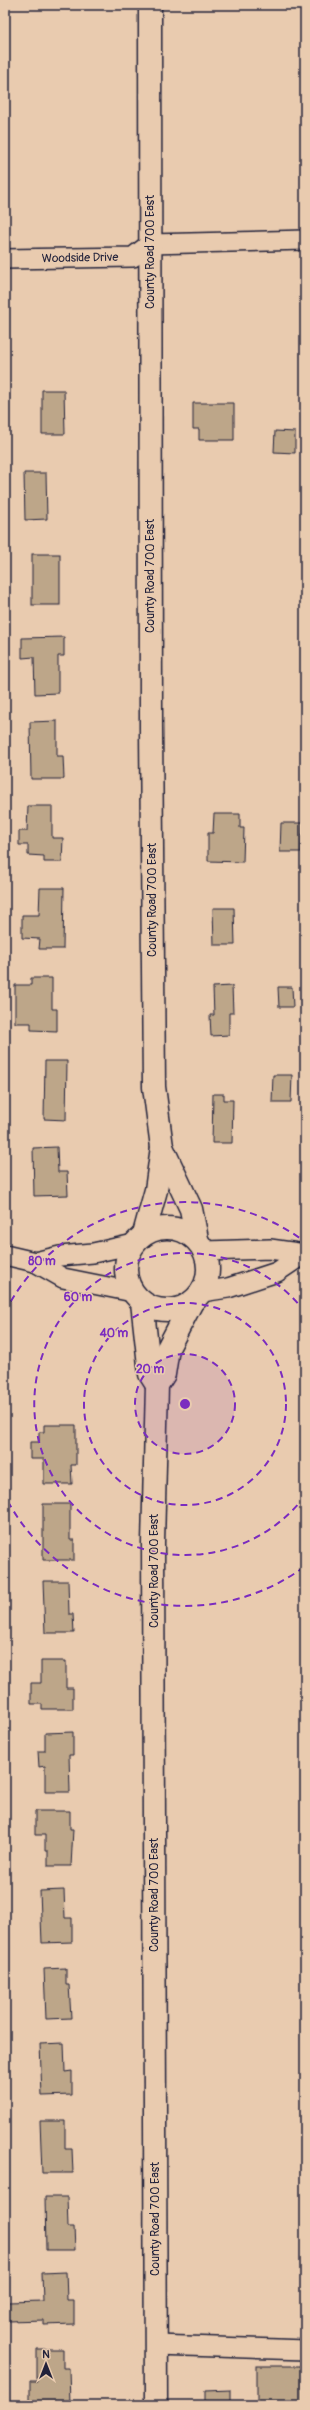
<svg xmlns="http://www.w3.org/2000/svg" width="310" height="2410" viewBox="0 0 310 2410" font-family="Pangolin,sans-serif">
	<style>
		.building { fill: #bda689; stroke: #22223b }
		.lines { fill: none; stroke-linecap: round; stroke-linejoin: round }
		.minor-casing { stroke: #22223b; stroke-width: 22 }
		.major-casing { stroke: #22223b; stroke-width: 25 }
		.minor { stroke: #e9cbaf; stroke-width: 19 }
		.major { stroke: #e9cbaf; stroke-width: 22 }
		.ring { fill: none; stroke: #7b2cbf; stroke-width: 2; stroke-dasharray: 7 5 }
		.labels { text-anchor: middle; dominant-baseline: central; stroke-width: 3; stroke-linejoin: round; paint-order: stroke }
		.street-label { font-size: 12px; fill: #22223b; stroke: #e9cbaf }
		.centre { fill: #7b2cbf; stroke: #e9cbaf; stroke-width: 2 }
		.ring-label { font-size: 12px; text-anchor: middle; font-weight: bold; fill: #7b2cbf; stroke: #e9cbaf; stroke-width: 3; stroke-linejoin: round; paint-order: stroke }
	</style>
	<rect width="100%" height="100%" fill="#e9cbaf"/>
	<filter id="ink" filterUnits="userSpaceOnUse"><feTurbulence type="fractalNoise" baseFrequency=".025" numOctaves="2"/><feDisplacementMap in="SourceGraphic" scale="8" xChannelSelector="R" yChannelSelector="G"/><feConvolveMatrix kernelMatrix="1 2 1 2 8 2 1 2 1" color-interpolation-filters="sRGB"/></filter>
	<g filter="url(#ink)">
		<g class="building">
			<rect x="5" y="5" width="4" height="7"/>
			<polygon points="42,390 64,390 65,434 42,434"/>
			<polygon points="193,403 234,403 234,440 199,440 199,429 193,429"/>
			<polygon points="275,431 295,432 295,453 274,452"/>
			<polygon points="24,473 46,473 47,519 25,520"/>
			<rect x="32" y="554" width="28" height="51"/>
			<polygon points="64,637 64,656 58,656 58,693 35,694 34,657 22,658 22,638"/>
			<polygon points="57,721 57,756 63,756 64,779 31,779 30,722"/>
			<polygon points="28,806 52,806 52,838 63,838 62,862 44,862 44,856 28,855 28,845 19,845 19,831 27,831"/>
			<polygon points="214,814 240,814 240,828 244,828 243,862 208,861 208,833 213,833"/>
			<polygon points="281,823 302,823 301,852 280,852"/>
			<polygon points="40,888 64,888 63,949 39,949 40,939 22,938 22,915 39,915"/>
			<polygon points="213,908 234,908 235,945 214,945"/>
			<polygon points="31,978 52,978 52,1009 57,1009 57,1031 31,1030 31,1023 15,1023 15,985 31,985"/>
			<polygon points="232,986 233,1013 229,1013 229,1035 211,1036 210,1015 214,1015 213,987"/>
			<polygon points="278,987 292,987 293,1007 279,1007"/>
			<polygon points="45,1061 67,1061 66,1120 44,1119"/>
			<polygon points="273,1075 292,1075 291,1102 272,1102"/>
			<polygon points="213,1094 224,1094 224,1100 233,1100 232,1143 212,1143"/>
			<polygon points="57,1147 58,1172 67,1172 68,1195 34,1196 33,1148"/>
			<polygon points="44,1425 76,1425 76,1465 71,1465 72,1484 44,1484 44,1459 30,1459 30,1442 39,1442 39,1432 44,1432"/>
			<polygon points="43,1504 70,1504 70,1540 74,1540 74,1560 43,1560"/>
			<polygon points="43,1581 68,1581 69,1614 73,1614 74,1633 45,1633"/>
			<polygon points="41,1661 66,1661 66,1688 73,1688 73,1709 42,1709 42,1704 31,1704 31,1683 41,1683"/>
			<polygon points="73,1732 73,1755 69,1755 70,1792 45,1792 45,1766 39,1767 38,1751 45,1751 45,1733"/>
			<polygon points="35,1811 70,1811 70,1829 73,1829 71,1866 48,1866 48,1851 45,1851 45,1835 35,1835"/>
			<polygon points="64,1890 65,1918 72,1918 72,1942 42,1943 40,1891"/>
			<polygon points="66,1968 66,1985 69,1985 71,2018 46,2019 44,1969"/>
			<polygon points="64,2043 65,2072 72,2071 72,2095 42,2096 40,2044"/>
			<polygon points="40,2121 65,2121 65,2149 72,2149 73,2173 42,2173"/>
			<polygon points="45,2197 67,2197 68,2227 74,2227 75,2250 46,2250"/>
			<polygon points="66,2272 67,2300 74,2300 74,2324 44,2325 44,2320 8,2321 8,2302 43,2301 42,2273"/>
			<polygon points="37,2349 63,2349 63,2368 69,2368 70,2405 38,2405 38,2402 30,2403 30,2381 37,2381"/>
			<rect x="257" y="2366" width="48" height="39"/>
			<polygon points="231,2390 231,2405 205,2405 205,2391"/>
		</g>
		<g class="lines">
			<g class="minor-casing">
				<g id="minor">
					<polyline points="5,259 133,257 150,244 305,240"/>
					<polyline points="205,1251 270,1249 305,1254"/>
					<polyline points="5,1255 35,1262 63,1278 133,1292"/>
					<polyline points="35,1262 60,1256 93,1253 134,1244"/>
					<polyline points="202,1292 228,1288 277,1272 302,1255"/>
					<polyline points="156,2345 305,2350"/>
				</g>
			</g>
			<g class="major-casing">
				<g id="major">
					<polyline points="162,1147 191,1209 197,1239"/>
					<circle cx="167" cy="1269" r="41"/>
					<polyline points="144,1234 156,1190 162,1147 154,1087 151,728 150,5"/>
					<polyline points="142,1302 150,1374 157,1385"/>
					<polyline points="156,2405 153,1543 157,1385 164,1374 168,1348 192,1302"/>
				</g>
			</g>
			<use href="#minor" class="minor"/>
			<use href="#major" class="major"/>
		</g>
	</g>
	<circle cx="185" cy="1404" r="50" fill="#7b2cbf" fill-opacity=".12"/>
	<g class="ring">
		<circle cx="185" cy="1404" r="50"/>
		<circle cx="185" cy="1404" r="101"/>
		<path d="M305 1496A151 151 0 1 1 305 1312"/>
		<path d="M304 1567A202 202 0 0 1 5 1496M5 1312A202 202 0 0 1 304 1241"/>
	</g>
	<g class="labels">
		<g class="street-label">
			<text transform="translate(150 252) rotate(-90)">County Road 700 East</text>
			<text transform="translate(80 258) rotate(-1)">Woodside Drive</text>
			<text transform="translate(150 576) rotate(-90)">County Road 700 East</text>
			<text transform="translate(152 900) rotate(-90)">County Road 700 East</text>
			<text transform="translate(154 1571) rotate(-90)">County Road 700 East</text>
			<text transform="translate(154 1895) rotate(-90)">County Road 700 East</text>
			<text transform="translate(155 2219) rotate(-90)">County Road 700 East</text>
		</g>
	</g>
	<circle cx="185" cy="1404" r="6" class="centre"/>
	<g class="ring-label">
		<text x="42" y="1265">80 m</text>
		<text x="78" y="1301">60 m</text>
		<text x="114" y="1337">40 m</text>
		<text x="150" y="1373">20 m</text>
	</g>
	<rect width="310" height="2410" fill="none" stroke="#e9cbaf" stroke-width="20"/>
	<rect x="10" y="10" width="290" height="2390" fill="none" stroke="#22223b" stroke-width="1.5" filter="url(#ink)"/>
	<g transform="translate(46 2364)" stroke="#e9cbaf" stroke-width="3" paint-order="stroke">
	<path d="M0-3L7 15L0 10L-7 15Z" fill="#22223b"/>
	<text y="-6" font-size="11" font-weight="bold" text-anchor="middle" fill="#22223b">N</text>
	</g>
</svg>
